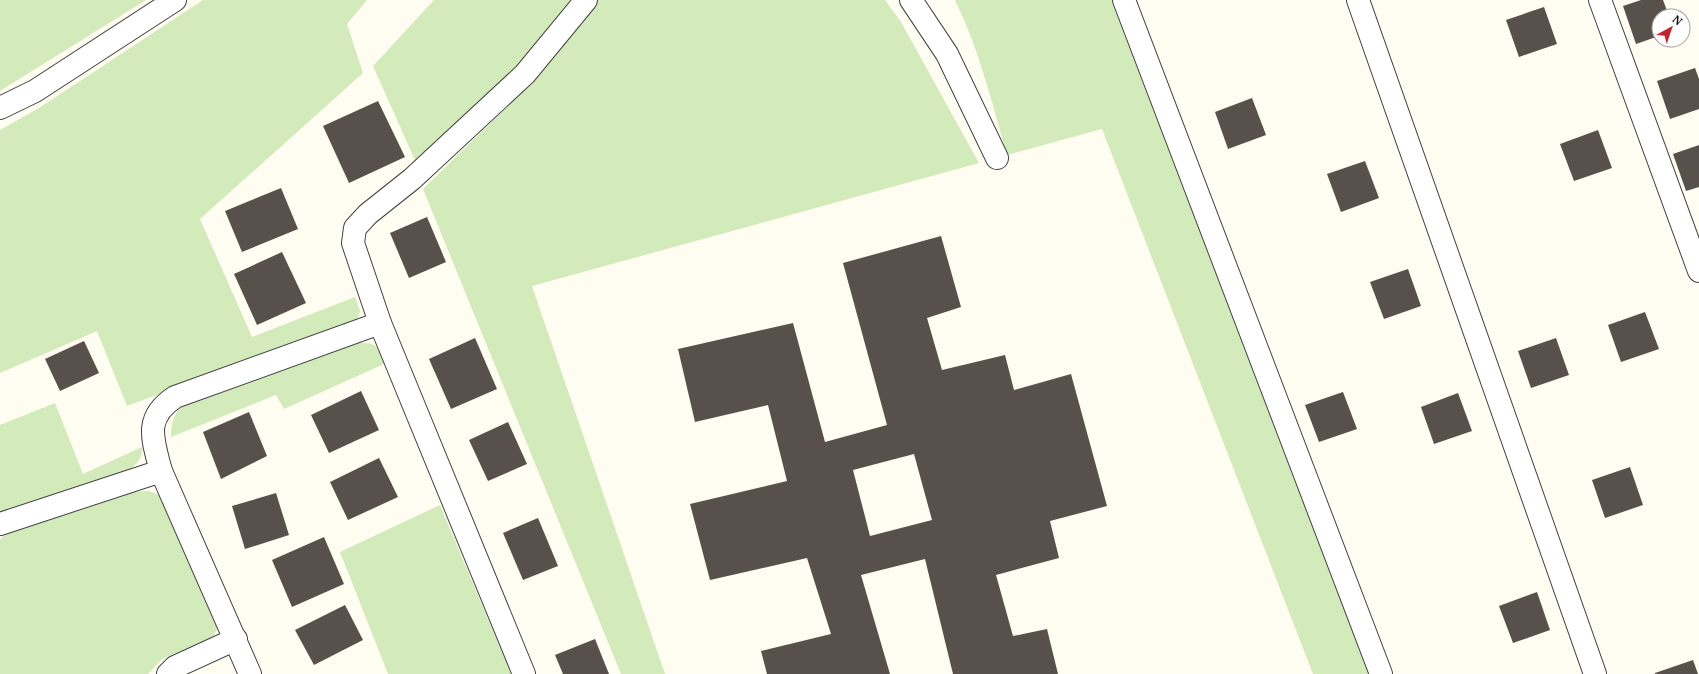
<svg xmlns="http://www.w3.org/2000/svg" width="1699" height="674" viewBox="0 0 1699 674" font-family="'Noto Serif',serif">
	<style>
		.green { fill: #d3eaba }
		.building { fill: #58504b; fill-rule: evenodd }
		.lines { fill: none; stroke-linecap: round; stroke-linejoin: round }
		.minor-casing { stroke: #424242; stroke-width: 24 }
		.minor { stroke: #fff; stroke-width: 22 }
	</style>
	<rect width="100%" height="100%" fill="#fffcf1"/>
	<g class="green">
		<polygon points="0,0 146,0 0,91"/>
		<polygon points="203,0 367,0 347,24 363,73 200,219 252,337 355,297 360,311 358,318 350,324 127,406 97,331 0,373 0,130 39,108"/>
		<polygon points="434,0 577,0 515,76 418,167 373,66"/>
		<polygon points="597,0 885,0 901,22 979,163 532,286 665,674 621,674 423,189 525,89 577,27"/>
		<path d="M955,0H1113L1371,674H1313L1102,129L1007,155C992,103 979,49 955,0Z"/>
		<path d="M358,343C377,342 379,347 384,364L284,409L276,395L171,437C171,424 173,416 182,405Z"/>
		<path d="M55,403L83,474L142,447C143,462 132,468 121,475L0,514V425Z"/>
		<polygon points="149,491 162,496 218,627 213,637 162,659 148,674 0,674 0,540 2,537 12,531 129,492"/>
		<polygon points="440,505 511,674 388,674 340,552"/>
	</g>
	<g class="building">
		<polygon points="1641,0 1663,0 1669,16 1659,16 1659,36 1636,44 1623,6"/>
		<polygon points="1544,7 1557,44 1519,57 1506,20"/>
		<polygon points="1695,68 1699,79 1699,109 1670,119 1657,81"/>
		<polygon points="1252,98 1266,135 1228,149 1215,112"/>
		<polygon points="378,101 405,157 349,183 323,126"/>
		<polygon points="1598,130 1612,168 1574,181 1560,144"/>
		<polygon points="1699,145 1699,187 1686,191 1673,154"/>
		<polygon points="1365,161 1379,198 1341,212 1327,174"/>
		<polygon points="281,188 298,229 242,252 225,211"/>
		<polygon points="427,217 446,262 409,278 390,233"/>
		<path d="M941,236L961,307L927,318L942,370L1005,355L1014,390L1071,374L1107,506L1050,521L1059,558L996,575L1013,636L1047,629L1058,674H953L925,559L861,575L890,674H767L761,651L831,634L807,558L710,580L690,504L787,481L768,405L695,422L678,349L793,323L825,442L887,425L843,263ZM914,454L932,520L870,536L853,470Z"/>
		<polygon points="282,252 306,303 257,325 234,274"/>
		<polygon points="1408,269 1421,306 1384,319 1370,282"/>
		<polygon points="1645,312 1659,349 1621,362 1608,325"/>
		<polygon points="475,338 497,389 451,409 429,359"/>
		<polygon points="1556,338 1569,375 1531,388 1518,351"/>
		<polygon points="84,341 99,373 60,391 45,359"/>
		<polygon points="361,391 379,430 329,453 311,415"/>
		<polygon points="1343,392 1357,429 1319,442 1305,405"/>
		<polygon points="1458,393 1472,431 1434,444 1421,407"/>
		<polygon points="249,412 267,456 221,479 203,432"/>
		<polygon points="508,422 527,464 488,481 469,440"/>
		<polygon points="379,458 398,497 348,520 330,482"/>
		<polygon points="1630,467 1643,505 1605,518 1592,480"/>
		<polygon points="276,493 289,535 245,549 232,506"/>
		<polygon points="538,518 558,566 523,580 503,533"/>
		<polygon points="324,537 344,584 292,607 272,560"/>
		<polygon points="1537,592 1550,630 1513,643 1499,606"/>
		<polygon points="345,605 363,640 314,665 295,630"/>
		<polygon points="595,639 609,674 563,674 555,655"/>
		<polygon points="1693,660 1698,674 1655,674 1655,673"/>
	</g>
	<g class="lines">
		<g class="minor-casing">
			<g id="minor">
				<polyline points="911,0 947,54 997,158"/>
				<polyline points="1124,0 1381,674"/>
				<polyline points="1358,0 1595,674"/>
				<polyline points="1600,0 1699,271"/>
				<polyline points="0,108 35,91 175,0"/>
				<polyline points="380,323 524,674"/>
				<polyline points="161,471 250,674"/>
				<path d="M0,524L161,471C153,440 143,418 175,397L380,323L353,243L355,228L368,214L412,179L525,74L586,0"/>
				<polyline points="168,674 175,667 236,639"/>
			</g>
		</g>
		<use href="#minor" class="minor"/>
	</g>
	<g transform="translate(1671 28) rotate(40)"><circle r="19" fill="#ffffff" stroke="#9f9f9f"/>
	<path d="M0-3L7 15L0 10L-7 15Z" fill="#c1252e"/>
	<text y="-6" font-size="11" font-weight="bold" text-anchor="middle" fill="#0f0f0f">N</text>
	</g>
</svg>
